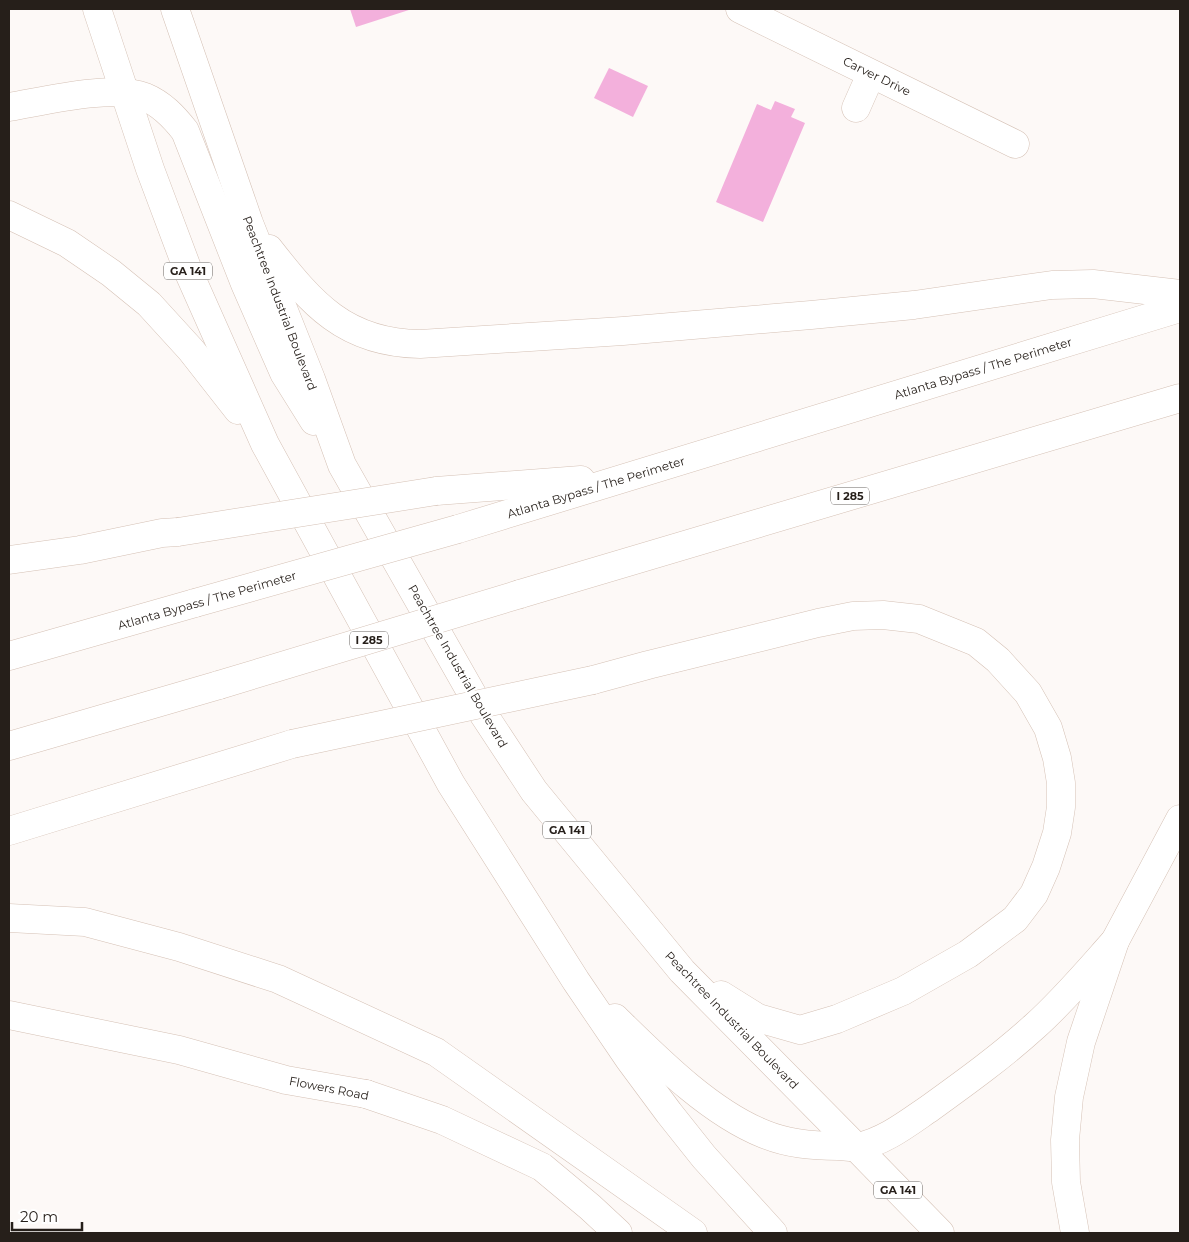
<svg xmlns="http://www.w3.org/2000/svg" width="1189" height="1242" viewBox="0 0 1189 1242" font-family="Montserrat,sans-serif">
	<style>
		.building { fill: #f3b0dc }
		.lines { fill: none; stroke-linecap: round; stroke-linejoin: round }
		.minor-casing { stroke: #d5c1b5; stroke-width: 29 }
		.major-casing { stroke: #d5c1b5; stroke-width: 29 }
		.highway-casing { stroke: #d5c1b5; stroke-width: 29 }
		.minor { stroke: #fff; stroke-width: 28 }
		.major { stroke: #fff; stroke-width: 28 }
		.highway { stroke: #fff; stroke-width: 28 }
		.highway-bridge-casing { stroke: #d5c1b5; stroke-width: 29; stroke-linecap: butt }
		.highway-bridge { stroke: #fff; stroke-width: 28 }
		.labels { text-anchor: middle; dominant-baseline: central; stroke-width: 4.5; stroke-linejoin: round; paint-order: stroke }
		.shield { fill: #fff; stroke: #67625f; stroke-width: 1 }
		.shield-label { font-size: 11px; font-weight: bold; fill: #261f1a }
		.street-label { font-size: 12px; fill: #261f1a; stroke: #fff }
	</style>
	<rect width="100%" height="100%" fill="#fdf9f7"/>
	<g class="building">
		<polygon points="350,9 412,9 356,27"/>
		<polygon points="609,68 648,86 633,117 594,98"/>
		<polygon points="775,101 795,109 791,117 805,123 763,222 716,202 757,104 771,110"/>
	</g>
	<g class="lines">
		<g class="minor-casing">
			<g id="minor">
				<polyline points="740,9 1015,144"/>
				<polyline points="856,108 871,74"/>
				<polyline points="9,1015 179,1050 286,1080 366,1094"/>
			</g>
		</g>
		<g class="major-casing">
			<polyline id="major" points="366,1094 442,1120 542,1167 590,1207 618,1233"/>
		</g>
		<g class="highway-casing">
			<g id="highway">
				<polyline points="97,9 150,169 189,273 265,444 451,784 576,981 629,1059 669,1113 704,1157 773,1233"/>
				<polyline points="175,9 249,223 311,379 342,465 484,715 534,791 682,971 856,1147 940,1233"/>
				<path d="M9,107C45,101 112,84 145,97C162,104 174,117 185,131L245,284L284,373L314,421"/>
				<polyline points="9,215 67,243 111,273 149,304 191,350 238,410"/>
				<path d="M269,249C312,304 345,343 420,344L623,331L811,315L914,305L1052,285L1093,284L1180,294"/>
				<polyline points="436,491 581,480"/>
				<polyline points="458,529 1180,308"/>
				<polyline points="9,560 80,550 162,533 178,532"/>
				<polyline points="520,594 1180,398"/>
				<polyline points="9,656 195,603"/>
				<polyline points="593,680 648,665 818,623 853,616 883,615 919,619 976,642 998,660 1028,693 1048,728 1057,758 1061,783 1061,807 1057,833 1046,867 1034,894 1015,919 968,954 903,991 837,1019 800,1030 758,1018 721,995"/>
				<polyline points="9,746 219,685"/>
				<polyline points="9,831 292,744"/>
				<polyline points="9,918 85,922 179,947 278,979 436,1052 693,1233"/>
				<path d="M615,1018C657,1059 709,1112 764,1134C788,1144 812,1146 838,1146C844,1146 851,1148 857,1147C884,1142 908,1123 930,1108C966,1082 1002,1056 1035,1026C1064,1000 1089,970 1115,941"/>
				<polyline points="1075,1233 1066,1182 1065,1140 1069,1097 1081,1042 1115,941 1180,819"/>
			</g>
		</g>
		<use href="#minor" class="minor"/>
		<use href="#major" class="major"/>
		<use href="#highway" class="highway"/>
		<g class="highway-bridge-casing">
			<g id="highway-bridge">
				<polyline points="178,532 436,491"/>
				<polyline points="195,603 458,529"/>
				<polyline points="219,685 520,594"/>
				<polyline points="292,744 593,680"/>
			</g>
		</g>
		<use href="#highway-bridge" class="highway-bridge"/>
	</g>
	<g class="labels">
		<g class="shield">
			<rect x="164" y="262.5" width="48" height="17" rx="4"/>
			<rect x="831" y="487.5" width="38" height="17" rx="4"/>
			<rect x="350" y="631.5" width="38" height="17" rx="4"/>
			<rect x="543" y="821.5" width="48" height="17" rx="4"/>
			<rect x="874" y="1181.5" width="48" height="17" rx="4"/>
		</g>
		<g class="shield-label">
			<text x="188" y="271">GA 141</text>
			<text x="850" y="496">I 285</text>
			<text x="369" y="640">I 285</text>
			<text x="567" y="830">GA 141</text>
			<text x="898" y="1190">GA 141</text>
		</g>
		<g class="street-label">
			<text transform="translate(877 76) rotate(26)">Carver Drive</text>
			<text transform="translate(280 303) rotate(69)">Peachtree Industrial Boulevard</text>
			<text transform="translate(983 368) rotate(-17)">Atlanta Bypass / The Perimeter</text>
			<text transform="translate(596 487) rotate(-17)">Atlanta Bypass / The Perimeter</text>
			<text transform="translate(207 600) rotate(-16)">Atlanta Bypass / The Perimeter</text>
			<text transform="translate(458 666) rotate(60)">Peachtree Industrial Boulevard</text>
			<text transform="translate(732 1020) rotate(46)">Peachtree Industrial Boulevard</text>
			<text transform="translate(329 1088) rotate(11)">Flowers Road</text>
		</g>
	</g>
	<rect width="1189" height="1242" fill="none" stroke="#261f1a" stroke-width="20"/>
	<path d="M12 1222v8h70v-8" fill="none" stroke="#261f1a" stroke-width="2.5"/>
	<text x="20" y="1222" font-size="15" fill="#261f1a" stroke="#ffffff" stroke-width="4" paint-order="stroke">20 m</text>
</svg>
